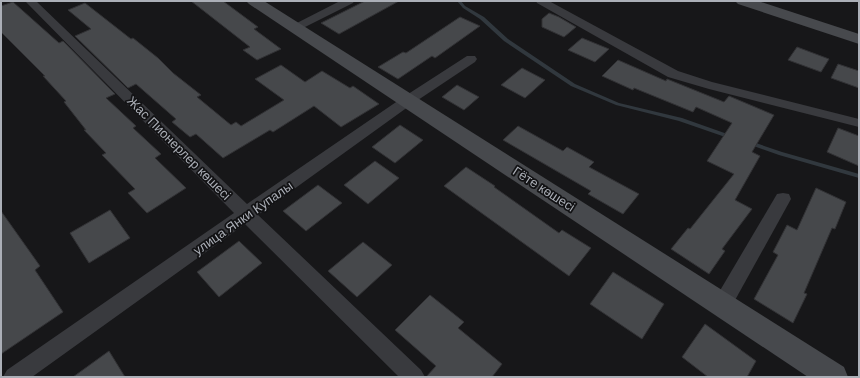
<svg xmlns="http://www.w3.org/2000/svg" width="860" height="378" viewBox="0 0 860 378" font-family="Helvetica,sans-serif">
	<style>
		.lines { fill: none; stroke-linecap: round; stroke-linejoin: round }
		.stream { fill: #31383e; fill-rule: evenodd }
		.building { fill: #46484b; stroke: #323235 }
		.street { fill: #393a3e; fill-rule: evenodd }
		.secondary { fill: #47494d; fill-rule: evenodd }
		.labels { text-anchor: middle; dominant-baseline: central; stroke-width: 3.5; stroke-linejoin: round; paint-order: stroke }
		.street-label { font-size: 13px; fill: #abafb7; stroke: #121214 }
	</style>
	<rect width="100%" height="100%" fill="#171719"/>
	<g class="lines">
		<g class="stream">
			<polygon points="457,1 461,1 465,6 484,17 508,39 575,84 619,103 682,118 733,136 734,137 731,139 679,121 616,105 571,86 504,41 480,19 463,8"/>
			<polygon points="750,141 782,152 859,174 859,178 779,155 748,144 747,143 748,142"/>
		</g>
	</g>
	<g class="building">
		<polygon points="191,1 223,1 258,27 254,29 281,49 257,60 243,50 250,47"/>
		<polygon points="365,1 399,1 339,34 321,23"/>
		<polygon points="13,2 59,43 63,41 115,94 106,98 136,126 133,128 161,154 155,158 186,188 147,213 128,193 135,189 102,155 106,153 84,130 86,130 64,102 66,101 43,76 45,76 1,32 1,6"/>
		<polygon points="85,3 131,39 133,38 158,58 173,73 201,95 197,97 231,125 236,122 241,126 284,100 255,79 281,65 305,82 322,71 350,88 353,86 379,104 341,127 314,106 273,132 270,130 223,158 196,134 190,137 172,122 176,119 136,84 128,88 75,36 91,29 68,10"/>
		<polygon points="549,13 559,17 576,27 564,37 542,27 542,19"/>
		<polygon points="460,17 480,26 435,58 432,56 398,79 378,67 403,52 406,53"/>
		<polygon points="582,38 609,49 595,62 568,50"/>
		<polygon points="797,47 829,59 821,72 788,60"/>
		<polygon points="618,60 666,81 667,79 724,102 729,96 774,115 752,152 760,156 735,200 752,209 722,249 725,251 709,274 671,249 688,228 690,229 734,174 707,161 732,123 696,107 693,112 634,88 633,90 602,76"/>
		<polygon points="838,64 859,71 859,88 831,78"/>
		<polygon points="522,68 545,80 525,98 501,85"/>
		<polygon points="457,85 479,97 464,110 442,97"/>
		<polygon points="400,125 423,140 395,163 372,147"/>
		<polygon points="518,126 563,151 567,147 594,162 589,167 639,194 623,214 588,194 591,191 503,140"/>
		<polygon points="838,128 859,136 859,166 827,152"/>
		<polygon points="375,161 399,178 368,204 344,185"/>
		<polygon points="466,167 495,186 494,187 559,233 562,230 591,248 569,276 444,186"/>
		<polygon points="318,185 342,203 306,231 283,211"/>
		<polygon points="816,188 846,202 835,229 832,228 804,293 807,294 793,323 754,299 778,255 773,252 787,225 797,230"/>
		<polygon points="110,210 130,238 89,263 70,233"/>
		<polygon points="1,211 40,266 35,270 63,312 1,354"/>
		<polygon points="239,241 262,263 219,297 197,272"/>
		<polygon points="363,242 392,265 357,297 328,271"/>
		<polygon points="613,272 664,304 642,339 590,304"/>
		<polygon points="430,295 464,322 458,328 502,364 492,377 426,377 436,366 395,330"/>
		<polygon points="705,324 756,361 747,377 708,377 682,357"/>
		<polygon points="109,351 125,377 73,377"/>
	</g>
	<g class="lines">
		<g class="street">
			<polygon points="25,1 36,1 247,204 402,98 467,56 475,56 477,59 475,62 412,104 258,215 421,370 425,377 399,377 245,224 32,377 3,377 7,370 234,213"/>
			<polygon points="340,1 354,1 353,3 299,30 291,30 289,28 291,26"/>
			<polygon points="536,1 549,1 678,71 712,82 859,119 859,127 709,89 668,77 537,3"/>
			<polygon points="783,193 789,194 791,199 729,311 722,314 715,311 712,305 715,299 777,194"/>
		</g>
		<g class="secondary">
			<polygon points="246,1 264,1 844,367 848,377 808,377 249,4"/>
			<polygon points="735,1 758,1 859,34 859,44 738,4"/>
		</g>
	</g>
	<g class="labels">
		<g class="street-label">
			<text transform="translate(179 148) rotate(45)">Жас Пионерлер көшесі</text>
			<text transform="translate(544 189) rotate(33)">Гёте көшесі</text>
			<text transform="translate(243 218) rotate(-35)">улица Янки Купалы</text>
		</g>
	</g>
	<rect width="860" height="378" fill="none" stroke="#abafb7" stroke-width="4"/>
</svg>
